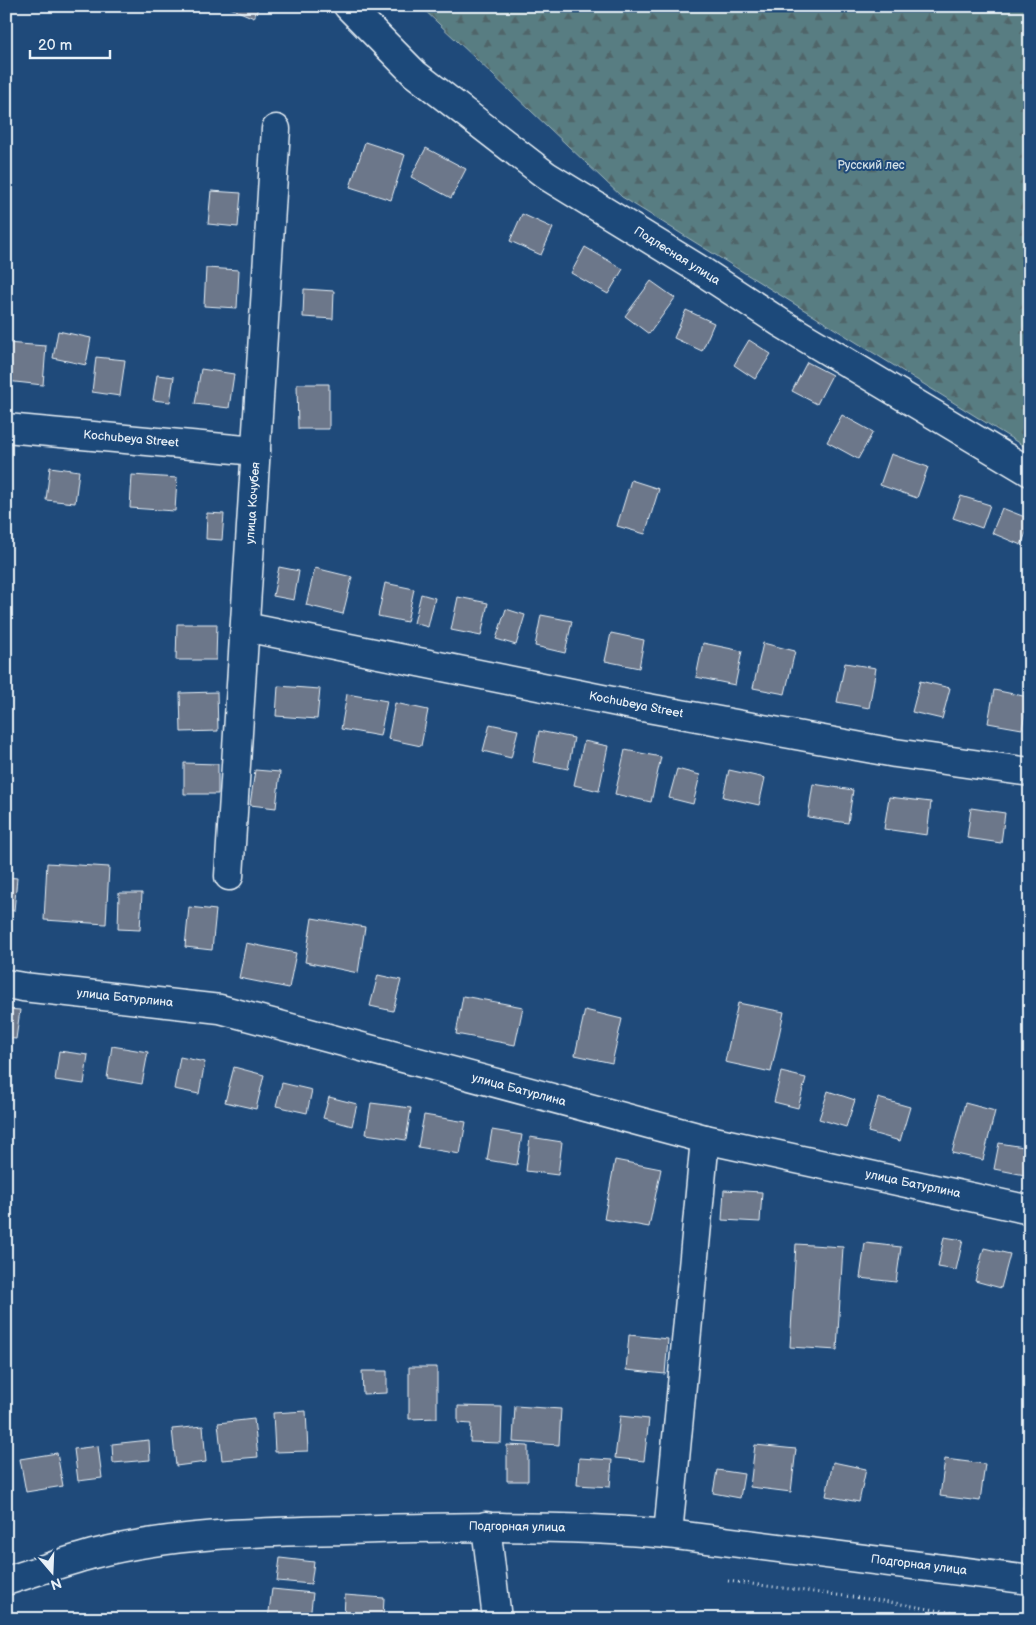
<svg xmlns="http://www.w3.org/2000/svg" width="1036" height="1625" viewBox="0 0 1036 1625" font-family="'Balsamiq Sans',sans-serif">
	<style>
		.forest { fill: url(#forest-firs); stroke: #a0b7bd }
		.building { fill: #6c778a; stroke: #e8f1f8 }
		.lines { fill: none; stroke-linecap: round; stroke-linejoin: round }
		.minor-casing { stroke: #e8f1f8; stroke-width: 31 }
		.path { stroke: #e8f1f8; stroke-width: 3; stroke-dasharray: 1 4; stroke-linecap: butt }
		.minor { stroke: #1f4a7a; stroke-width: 28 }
		.labels { text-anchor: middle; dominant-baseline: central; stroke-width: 4; stroke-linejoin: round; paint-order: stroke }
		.park-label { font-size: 12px; fill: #d3e0e6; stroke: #1f4a7a }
		.street-label { font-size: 12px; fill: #e8f1f8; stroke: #1f4a7a }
	</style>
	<defs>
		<pattern id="forest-firs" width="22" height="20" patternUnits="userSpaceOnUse" patternTransform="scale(1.25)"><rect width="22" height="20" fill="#597d82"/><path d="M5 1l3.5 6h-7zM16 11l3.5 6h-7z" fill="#506569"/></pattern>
	</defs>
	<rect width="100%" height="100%" fill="#1f4a7a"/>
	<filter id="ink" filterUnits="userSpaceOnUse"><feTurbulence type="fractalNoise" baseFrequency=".02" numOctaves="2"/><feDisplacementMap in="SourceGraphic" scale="10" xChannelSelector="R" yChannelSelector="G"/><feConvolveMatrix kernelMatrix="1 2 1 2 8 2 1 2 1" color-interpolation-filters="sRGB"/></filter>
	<g filter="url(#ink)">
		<polygon class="forest" points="420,6 1030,6 1030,450 622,197"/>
		<g class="building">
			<polygon points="226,6 259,6 254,18"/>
			<polygon points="365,142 405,155 391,200 350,187"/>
			<polygon points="426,148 466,169 451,198 411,177"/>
			<polygon points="211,191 241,193 238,227 208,224"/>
			<polygon points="522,214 553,228 541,255 510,241"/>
			<polygon points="585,247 623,269 608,294 571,273"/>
			<polygon points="206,268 239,270 237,308 204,306"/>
			<polygon points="651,281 675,298 649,334 625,316"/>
			<polygon points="304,289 334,291 333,319 303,317"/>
			<polygon points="686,310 714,323 702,351 674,338"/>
			<polygon points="58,331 91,338 86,365 53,358"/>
			<polygon points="749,340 771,354 755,379 734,365"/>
			<polygon points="6,343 46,346 43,385 6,381"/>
			<polygon points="96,357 125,360 120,396 92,392"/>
			<polygon points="807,362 832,375 817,404 792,391"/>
			<polygon points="201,369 234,374 229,408 195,404"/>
			<polygon points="157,375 174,377 170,402 153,400"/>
			<polygon points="297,384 329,384 329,429 298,429"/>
			<polygon points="842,415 873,432 858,459 827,442"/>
			<polygon points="891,454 928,467 917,498 880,485"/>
			<polygon points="50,467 79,471 75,503 46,500"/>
			<polygon points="132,475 177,478 175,511 130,508"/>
			<polygon points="631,480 659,489 645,534 617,526"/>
			<polygon points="961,496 990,505 982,528 953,518"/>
			<polygon points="1002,508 1030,519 1030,523 1021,545 992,533"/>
			<polygon points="207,513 224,514 222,540 206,539"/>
			<polygon points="279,567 299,571 294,600 273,596"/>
			<polygon points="315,568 352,577 343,614 306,605"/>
			<polygon points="385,583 414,589 407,622 378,616"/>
			<polygon points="421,594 435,598 428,627 414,623"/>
			<polygon points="458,597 488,603 481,636 451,630"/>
			<polygon points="506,609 525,615 516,645 496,639"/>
			<polygon points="541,615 572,621 565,653 535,646"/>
			<polygon points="177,624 217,624 216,660 176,660"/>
			<polygon points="611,633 644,640 639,668 605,661"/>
			<polygon points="703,643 742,651 735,685 696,677"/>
			<polygon points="763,643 795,651 785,694 753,688"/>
			<polygon points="845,663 876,668 869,708 837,702"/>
			<polygon points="920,681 950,688 942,719 912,712"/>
			<polygon points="278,686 320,689 317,719 276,716"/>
			<polygon points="994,690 1028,697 1022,729 988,723"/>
			<polygon points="217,692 218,731 181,732 180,693"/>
			<polygon points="347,694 387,701 380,736 341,729"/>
			<polygon points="395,703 428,710 421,746 388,739"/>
			<polygon points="490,724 518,730 511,758 483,751"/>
			<polygon points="539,731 574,738 568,769 533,762"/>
			<polygon points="584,741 608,746 599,791 574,785"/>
			<polygon points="625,750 661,757 651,802 615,794"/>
			<polygon points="184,763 218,764 218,794 184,794"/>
			<polygon points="677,769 700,775 693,804 669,798"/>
			<polygon points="255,770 280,772 276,808 250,805"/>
			<polygon points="729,770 765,778 759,805 723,797"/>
			<polygon points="813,784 853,790 848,823 808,817"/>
			<polygon points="889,797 931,802 927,835 884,829"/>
			<polygon points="971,808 1005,813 1001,843 967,838"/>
			<polygon points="47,863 109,867 106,924 44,920"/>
			<polygon points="6,877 17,878 14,911 6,910"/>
			<polygon points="119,893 142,893 140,930 118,929"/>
			<polygon points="189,907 216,910 212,950 185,947"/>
			<polygon points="312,918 365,927 358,973 305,962"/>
			<polygon points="246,943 296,953 289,988 239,978"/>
			<polygon points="378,975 401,980 393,1011 370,1006"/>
			<polygon points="463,996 523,1007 515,1045 456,1034"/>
			<polygon points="738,1003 784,1012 771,1072 725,1062"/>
			<polygon points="6,1009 20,1010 16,1039 6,1038"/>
			<polygon points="585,1010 622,1019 612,1063 575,1055"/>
			<polygon points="112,1046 148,1052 142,1084 107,1078"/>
			<polygon points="59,1051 88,1055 84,1084 55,1080"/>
			<polygon points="180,1057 205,1062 199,1094 174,1089"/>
			<polygon points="234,1067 264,1075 256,1109 225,1102"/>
			<polygon points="781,1072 806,1078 798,1108 774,1102"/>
			<polygon points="282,1083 312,1090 307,1113 276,1106"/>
			<polygon points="828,1091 855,1100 846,1127 819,1119"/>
			<polygon points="329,1097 357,1104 352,1126 323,1118"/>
			<polygon points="878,1098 910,1107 900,1141 868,1132"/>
			<polygon points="371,1103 411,1108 406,1140 366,1134"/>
			<polygon points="965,1103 995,1111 983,1160 952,1153"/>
			<polygon points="424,1115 466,1122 460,1154 418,1147"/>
			<polygon points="492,1130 522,1135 517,1165 487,1160"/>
			<polygon points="530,1137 562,1142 558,1175 526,1171"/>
			<polygon points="999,1143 1030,1148 1030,1176 994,1169"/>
			<polygon points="615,1160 661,1169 649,1227 604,1219"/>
			<polygon points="724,1190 762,1192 760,1222 722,1220"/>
			<polygon points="944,1237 963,1240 956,1270 938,1267"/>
			<polygon points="865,1243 901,1247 896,1282 860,1278"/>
			<polygon points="796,1244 843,1247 837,1350 790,1347"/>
			<polygon points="984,1248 1010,1254 1001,1288 975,1281"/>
			<polygon points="629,1335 668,1339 665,1374 626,1370"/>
			<polygon points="409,1367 437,1367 437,1418 409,1419"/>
			<polygon points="362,1371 387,1371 387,1393 363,1394"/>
			<polygon points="458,1406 502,1407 501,1443 470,1442 471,1424 458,1423"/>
			<polygon points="515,1406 561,1409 559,1445 513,1442"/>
			<polygon points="306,1411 308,1451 275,1452 273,1413"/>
			<polygon points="620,1416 649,1419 644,1461 615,1458"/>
			<polygon points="254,1419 258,1457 222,1460 218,1423"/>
			<polygon points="203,1426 206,1462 176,1466 172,1429"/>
			<polygon points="149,1440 150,1460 113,1463 112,1444"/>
			<polygon points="507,1445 528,1446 528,1481 507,1481"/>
			<polygon points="755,1445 796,1449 791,1492 750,1487"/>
			<polygon points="98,1446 102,1478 78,1481 74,1449"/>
			<polygon points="57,1453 63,1486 26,1492 20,1459"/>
			<polygon points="579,1458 612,1460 610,1487 577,1485"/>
			<polygon points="945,1459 985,1464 980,1501 940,1496"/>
			<polygon points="1030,1459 1030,1510 1023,1509"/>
			<polygon points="833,1462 866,1469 859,1502 826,1496"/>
			<polygon points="717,1470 744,1474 740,1498 713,1493"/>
			<polygon points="280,1558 314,1562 311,1584 277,1581"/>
			<polygon points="272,1589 313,1593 310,1619 268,1619"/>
			<polygon points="345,1595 384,1598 383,1619 344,1619"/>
		</g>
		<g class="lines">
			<g class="minor-casing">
				<g id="minor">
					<polyline points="348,6 415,74 547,176 697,268 781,323 1030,472"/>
					<polyline points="6,428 256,451"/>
					<polyline points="245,627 637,706 895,753 1030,772"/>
					<polyline points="229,876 276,129"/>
					<polyline points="6,984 23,987 220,1009 705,1139 1030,1210"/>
					<polyline points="486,1526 497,1619"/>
					<polyline points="668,1534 705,1139"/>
					<path d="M6,1581C35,1572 64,1562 93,1554C175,1533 262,1532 346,1530C453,1527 560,1524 668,1534L1030,1580"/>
				</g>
			</g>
			<polyline class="path" points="728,1581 883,1601 988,1619"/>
			<use href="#minor" class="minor"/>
		</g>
	</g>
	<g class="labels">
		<g class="park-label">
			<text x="871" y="165">Русский лес</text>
		</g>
		<g class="street-label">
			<text transform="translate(677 256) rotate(32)">Подлесная улица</text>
			<text transform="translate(131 439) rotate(5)">Kochubeya Street</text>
			<text transform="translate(253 503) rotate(-86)">улица Кочубея</text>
			<text transform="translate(636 705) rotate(11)">Kochubeya Street</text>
			<text transform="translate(125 998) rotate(6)">улица Батурлина</text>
			<text transform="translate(519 1090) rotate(15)">улица Батурлина</text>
			<text transform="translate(913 1184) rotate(12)">улица Батурлина</text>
			<text transform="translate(517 1527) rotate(1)">Подгорная улица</text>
			<text transform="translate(919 1565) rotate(7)">Подгорная улица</text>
		</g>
	</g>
	<rect width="1036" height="1625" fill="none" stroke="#1f4a7a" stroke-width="25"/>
	<rect x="12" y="12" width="1011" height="1600" fill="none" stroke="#e8f1f8" stroke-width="2" filter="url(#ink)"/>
	<g transform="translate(52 1572) rotate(161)" stroke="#1f4a7a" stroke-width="4" paint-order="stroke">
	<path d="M0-4L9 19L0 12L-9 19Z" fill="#e8f1f8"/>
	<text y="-8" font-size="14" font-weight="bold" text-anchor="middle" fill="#e8f1f8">N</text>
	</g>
	<path d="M30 50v8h80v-8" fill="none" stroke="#e8f1f8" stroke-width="2.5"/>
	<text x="38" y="50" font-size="15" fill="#e8f1f8" stroke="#1f4a7a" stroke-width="4" paint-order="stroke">20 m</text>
</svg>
